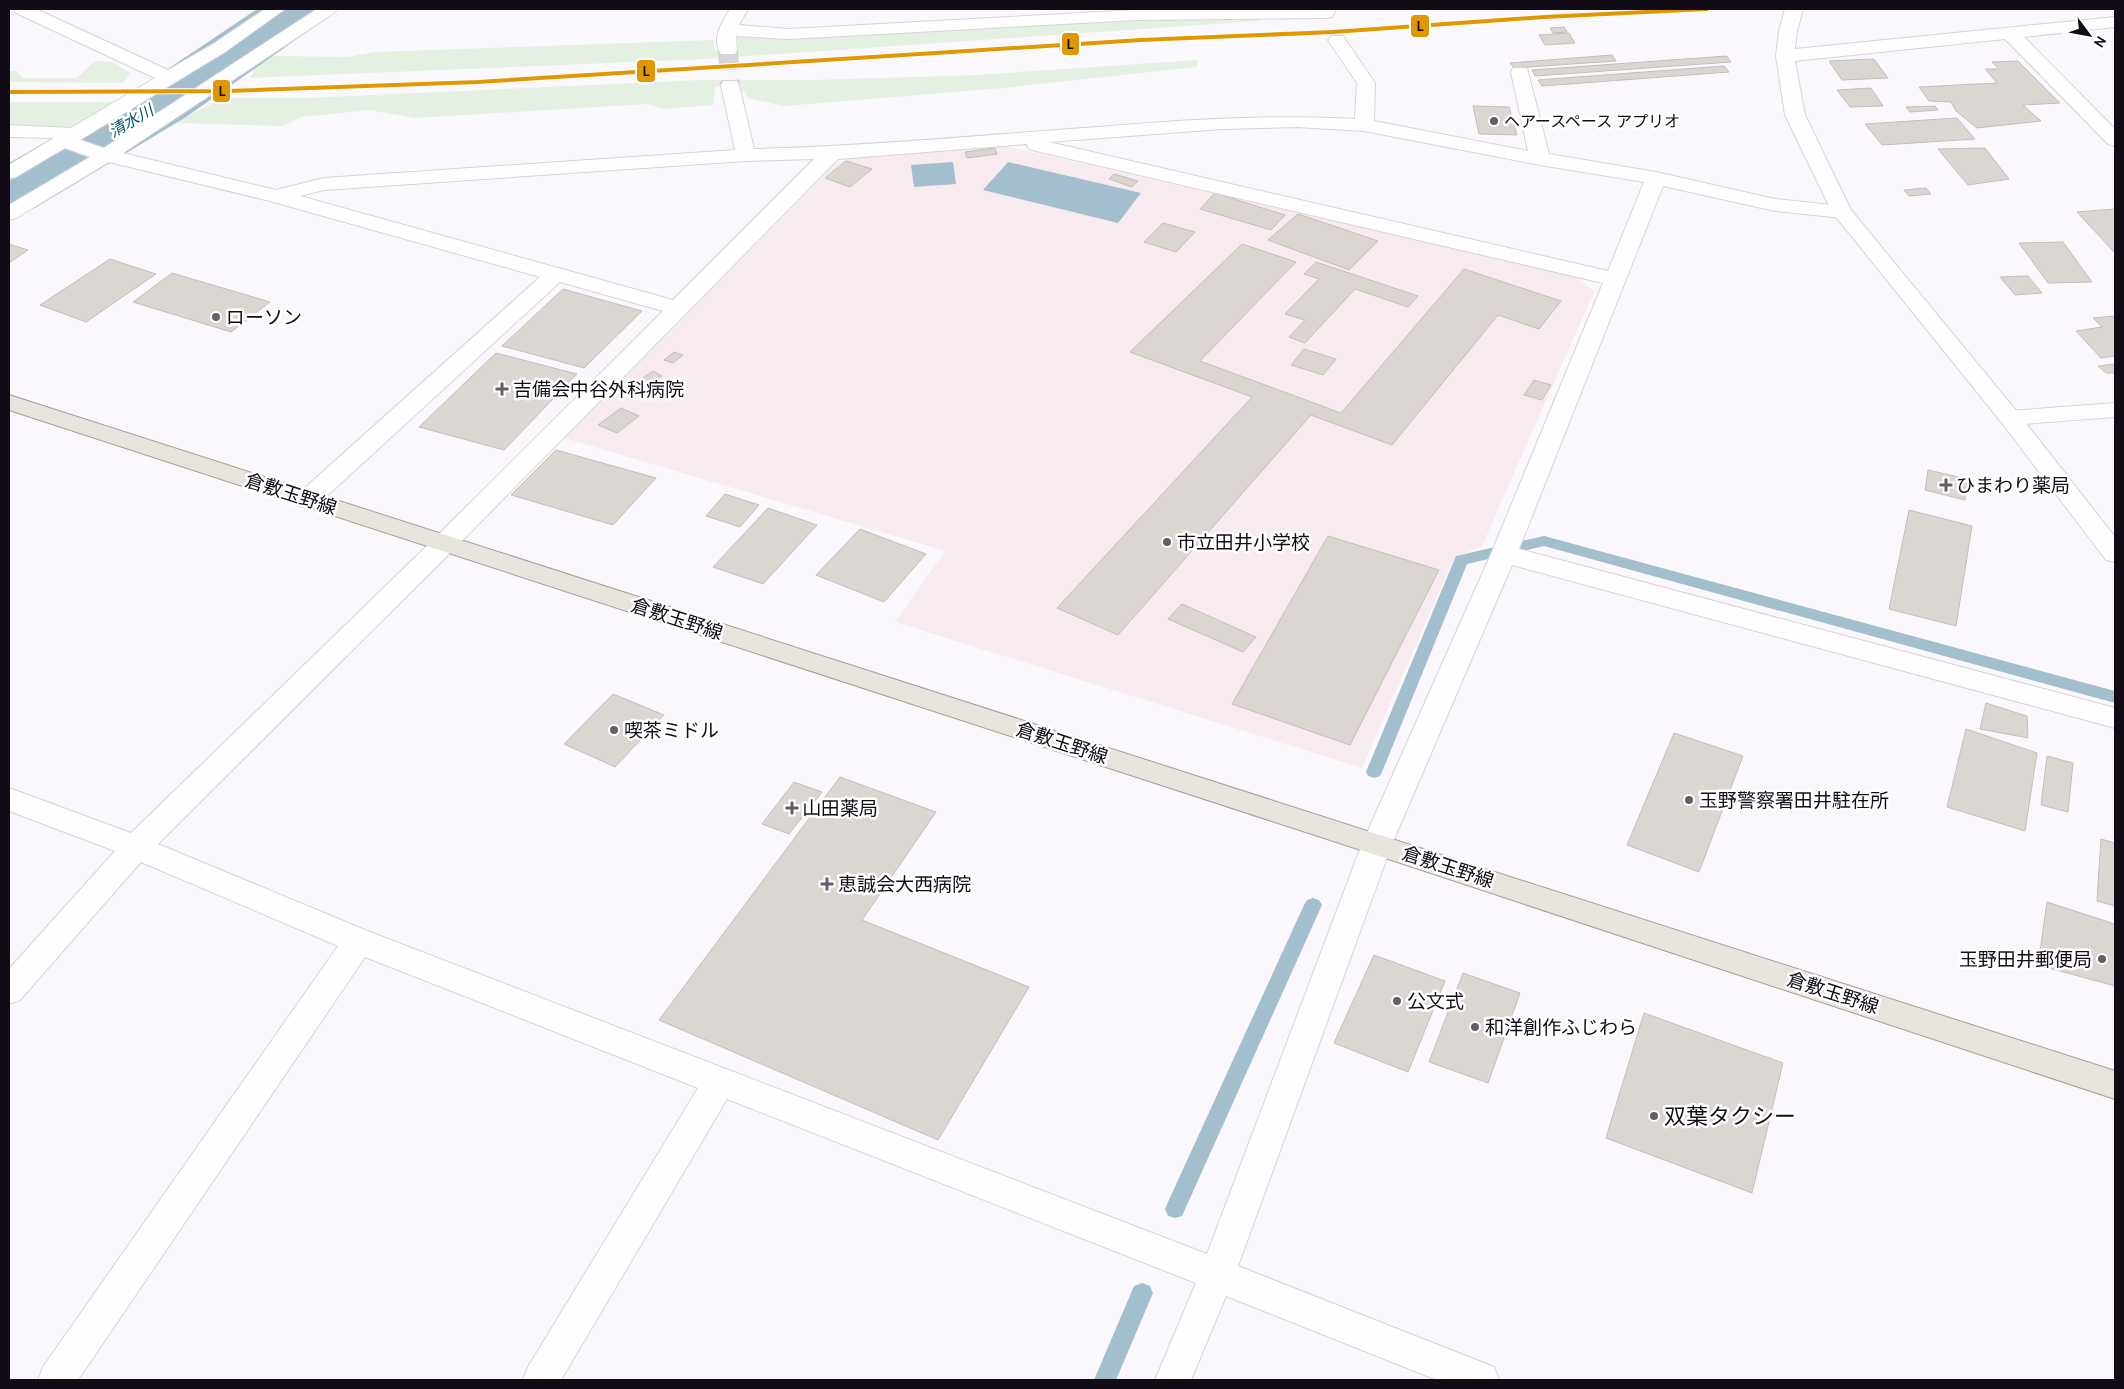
<svg xmlns="http://www.w3.org/2000/svg" width="2124" height="1389" viewBox="0 0 2124 1389" font-family="Cabin,'Noto Sans JP',sans-serif">
	<style>
		.education { fill: #f8ebef }
		.green { fill: #e4f0e1 }
		.water { fill: #a3bfcd }
		.lines { fill: none; stroke-linecap: round; stroke-linejoin: round }
		.stream { fill: #a3bfcd; fill-rule: evenodd }
		.river { fill: #a3bfcd; fill-rule: evenodd }
		.building { fill: #dcd6d3; stroke: #c3beba }
		.street-tunnel { stroke: #d8d5da; stroke-width: 20; stroke-dasharray: 20 10; stroke-linecap: butt }
		.street-casing { stroke: #d7d3db; stroke-width: 2 }
		.secondary-casing { stroke: #d7d3db; stroke-width: 2 }
		.primary-casing { stroke: #a69f96; stroke-width: 2 }
		.street { fill: #fefeff; fill-rule: evenodd }
		.secondary { fill: #fefeff; fill-rule: evenodd }
		.primary { fill: #e7e3dd; fill-rule: evenodd }
		.rail-1-casing { stroke: #fff; stroke-width: 6 }
		.rail-1 { stroke: #e09702; stroke-width: 4 }
		.poi-dot { fill: #635f67; stroke: #fff; stroke-width: 2 }
		.labels { text-anchor: middle; dominant-baseline: central; stroke-width: 5; stroke-linejoin: round; paint-order: stroke }
		.far-water-label { font-size: 16px; font-style: italic; fill: #00556f; stroke: #fff }
		.far-poi-label { font-size: 16px; fill: #110c16; stroke: #fff; text-anchor: start }
		.poi-label { font-size: 19px; fill: #110c16; stroke: #fff; text-anchor: start }
		.street-label { font-size: 19px; fill: #110c16; stroke: #fff }
		.near-poi-label { font-size: 22px; fill: #110c16; stroke: #fff; text-anchor: start }
		.line-badge { stroke: #fff; stroke-width: 2 }
		.pale-badge-label { font-size: 14px; text-anchor: middle; font-weight: bold; fill: #111 }
	</style>
	<rect width="100%" height="100%" fill="#fbf8fd"/>
	<polygon class="education" points="1005,146 1578,277 1594,292 1482,546 1454,558 1362,768 895,622 945,551 564,438 834,165 854,155"/>
	<g class="green">
		<polygon points="1140,18 1256,18 1259,21 707,59 250,78 258,62 269,56 347,57 374,52 714,40 714,50 738,50 738,35 1110,22"/>
		<polygon points="1197,60 1197,67 1003,88 784,106 748,98 745,92 716,86 713,105 663,109 647,104 415,118 370,110 301,117 284,126 175,123 217,101 237,98 307,98 701,80 815,80 977,75"/>
		<polygon points="95,61 113,62 130,73 122,83 9,82 9,71 16,71 23,78 77,78"/>
		<polygon points="9,102 120,102 69,127 9,126"/>
	</g>
	<g class="water">
		<polygon points="953,162 956,184 914,187 911,165"/>
		<polygon points="1008,162 1141,193 1118,223 983,190"/>
	</g>
	<g class="lines">
		<g class="stream">
			<polygon points="1544,536 2115,691 2115,703 1544,546 1467,564 1382,772 1380,776 1374,778 1368,776 1366,772 1456,556"/>
			<polygon points="1313,898 1319,900 1322,905 1182,1216 1175,1218 1168,1216 1165,1209 1168,1202 1304,905 1307,900"/>
			<polygon points="1142,1283 1150,1286 1153,1293 1116,1380 1094,1380 1134,1286"/>
		</g>
		<polygon class="river" points="257,9 331,9 321,22 186,117 35,208 9,215 9,163 138,89"/>
	</g>
	<g class="building">
		<polygon points="1564,27 1567,32 1553,33 1550,28"/>
		<polygon points="1569,33 1575,43 1545,45 1539,35"/>
		<polygon points="1612,55 1616,61 1514,68 1510,63"/>
		<polygon points="1727,56 1731,62 1535,76 1532,70"/>
		<polygon points="1874,59 1888,78 1842,80 1829,61"/>
		<polygon points="2018,61 2060,103 2023,105 2041,121 1977,128 1956,111 1951,102 1929,101 1919,87 1997,83 1985,69 1999,69 1992,62"/>
		<polygon points="1724,66 1729,72 1542,86 1538,80"/>
		<polygon points="1871,88 1883,106 1850,107 1837,90"/>
		<polygon points="1473,106 1509,107 1517,135 1479,134"/>
		<polygon points="1935,106 1938,110 1910,112 1906,107"/>
		<polygon points="1957,118 1975,139 1882,145 1865,124"/>
		<polygon points="995,148 997,154 967,158 965,152"/>
		<polygon points="1985,148 2009,179 1968,185 1938,149"/>
		<polygon points="846,161 872,169 850,187 825,178"/>
		<polygon points="1114,174 1138,181 1132,187 1109,179"/>
		<polygon points="1926,188 1931,194 1909,196 1904,190"/>
		<polygon points="1215,193 1285,215 1271,230 1200,209"/>
		<polygon points="2115,209 2115,253 2077,212"/>
		<polygon points="1298,214 1378,241 1349,270 1268,240"/>
		<polygon points="1163,223 1195,232 1176,252 1144,242"/>
		<polygon points="2063,242 2092,282 2048,283 2019,243"/>
		<polygon points="9,244 28,250 9,263"/>
		<polygon points="1242,244 1296,262 1200,361 1341,413 1464,269 1561,301 1539,329 1498,315 1392,445 1311,415 1118,635 1057,608 1252,397 1130,352"/>
		<polygon points="110,259 156,274 86,322 40,305"/>
		<polygon points="1316,262 1418,296 1408,307 1355,289 1305,343 1289,337 1305,320 1285,314 1319,279 1304,274"/>
		<polygon points="172,273 270,302 231,332 133,302"/>
		<polygon points="2028,276 2042,293 2015,295 2000,277"/>
		<polygon points="563,289 642,311 584,368 502,346"/>
		<polygon points="2115,316 2115,356 2101,358 2076,331 2102,327 2093,318"/>
		<polygon points="1304,349 1336,359 1323,375 1291,365"/>
		<polygon points="674,352 683,355 673,363 664,360"/>
		<polygon points="496,353 577,374 504,450 419,427"/>
		<polygon points="2115,364 2115,373 2106,373 2098,366"/>
		<polygon points="653,371 662,376 646,387 637,382"/>
		<polygon points="1534,380 1551,385 1542,400 1524,395"/>
		<polygon points="621,408 639,416 617,433 598,425"/>
		<polygon points="556,450 656,478 613,525 511,495"/>
		<polygon points="1928,470 1968,479 1965,500 1925,490"/>
		<polygon points="725,494 759,505 740,527 706,516"/>
		<polygon points="768,508 817,525 763,584 713,567"/>
		<polygon points="1909,510 1972,526 1956,626 1889,609"/>
		<polygon points="860,529 926,554 884,602 816,575"/>
		<polygon points="1328,536 1439,570 1350,745 1232,704"/>
		<polygon points="1182,604 1256,637 1243,652 1168,619"/>
		<polygon points="613,694 664,715 615,767 564,744"/>
		<polygon points="1986,703 2027,716 2028,738 1980,729"/>
		<polygon points="1966,729 2037,753 2025,831 1947,807"/>
		<polygon points="1674,733 1743,756 1699,872 1627,845"/>
		<polygon points="2047,756 2073,763 2068,812 2041,805"/>
		<polygon points="840,777 936,812 862,920 1029,987 938,1140 659,1020"/>
		<polygon points="794,782 822,792 789,834 762,824"/>
		<polygon points="2101,839 2115,843 2115,906 2097,901"/>
		<polygon points="2047,902 2115,924 2115,986 2038,965"/>
		<polygon points="1374,955 1445,981 1408,1072 1334,1043"/>
		<polygon points="1463,973 1520,993 1488,1083 1429,1062"/>
		<polygon points="1644,1013 1783,1063 1752,1193 1606,1138"/>
	</g>
	<g class="lines">
		<polyline class="street-tunnel" points="728,50 730,85"/>
		<g class="street-casing">
			<g id="street">
				<path d="M13,9H36L168,70L213,44L265,9H285L225,52L80,140L104,148L317,9H337L334,13L123,153L276,190L324,178L735,150L721,85L723,81H737L739,85L754,149C869,146 983,135 1098,127C1184,120 1268,114 1355,119L1357,83L1328,40L1331,36H1343L1375,83L1374,121L1528,151L1511,72L1513,68H1527L1549,154L1656,172L1775,199L1842,206L1849,208L1852,212L1849,216L1842,218L1775,211L1663,186L1519,549L2115,708V728L1512,565L1392,844L1238,1266L1494,1367L1499,1380H1437L1226,1296L1191,1380H1155L1196,1283L727,1099L561,1380H523L528,1367L698,1088L365,957L78,1380H38L43,1367L338,946L141,862L20,1000L9,1004V969L115,851L9,811V788L131,833L435,538L663,311L560,282L316,506L307,508L298,506L295,500L298,494L540,277L270,201L109,162L16,218L9,220V205L90,157L65,148L16,177L9,179V165L54,138L9,137V125L71,128L155,78L16,13ZM1296,127L1364,131L1540,165L1644,182L1608,271L1049,142L1222,129ZM1027,144L1029,149L1036,151L1603,283L1491,554L1362,844L1207,1254L370,932L158,844L453,550L838,159ZM814,159L673,300L300,196L324,190L746,161Z"/>
				<path d="M730,9H748L739,25L789,29L1136,10L1336,9L1332,17L1326,18L1136,20L789,39L736,36L737,50L735,54H721C711,39 722,22 730,9Z"/>
				<polygon points="2115,17 2115,27 2024,37 2115,129 2115,146 2108,144 2005,39 1785,62 1778,60 1776,56 1778,52 1785,50"/>
				<polygon points="2115,403 2115,417 2010,425 2002,423 1998,418 2002,413 2010,411"/>
			</g>
		</g>
		<g class="secondary-casing">
			<polygon id="secondary" points="1785,9 1803,9 1797,31 1794,56 1805,115 1851,210 2018,413 2115,537 2115,562 2106,560 2002,423 1832,212 1785,115 1776,56 1779,31"/>
		</g>
		<g class="primary-casing">
			<polygon id="primary" points="9,395 2115,1071 2115,1099 1367,852 9,410"/>
		</g>
		<use href="#street" class="street"/>
		<use href="#secondary" class="secondary"/>
		<use href="#primary" class="primary"/>
		<g class="rail-1-casing">
			<polyline id="rail-1" points="9,92 229,91 478,82 1141,40 1333,32 1544,17 1707,9"/>
		</g>
		<use href="#rail-1" class="rail-1"/>
	</g>
	<g class="poi-dot">
		<circle cx="1494" cy="121" r="5"/>
		<circle cx="216" cy="317" r="5"/>
		<path d="M499.5 381.5h5v5h5v5h-5v5h-5v-5h-5v-5h5z"/>
		<path d="M1943.5 477.5h5v5h5v5h-5v5h-5v-5h-5v-5h5z"/>
		<circle cx="1167" cy="542" r="5"/>
		<circle cx="614" cy="730" r="5"/>
		<circle cx="1689" cy="800" r="5"/>
		<path d="M789.5 800.5h5v5h5v5h-5v5h-5v-5h-5v-5h5z"/>
		<path d="M824.5 876.5h5v5h5v5h-5v5h-5v-5h-5v-5h5z"/>
		<circle cx="2102" cy="959" r="5"/>
		<circle cx="1397" cy="1001" r="5"/>
		<circle cx="1475" cy="1027" r="5"/>
		<circle cx="1654" cy="1116" r="5"/>
	</g>
	<g class="labels">
		<g class="far-water-label">
			<text transform="translate(131 121) rotate(-30)">清水川</text>
		</g>
		<g class="far-poi-label">
			<text x="1504" y="121">ヘアースペース アプリオ</text>
		</g>
		<g class="poi-label">
			<text x="226" y="317">ローソン</text>
			<text x="513" y="389">吉備会中谷外科病院</text>
			<text x="1956" y="485">ひまわり薬局</text>
			<text x="1177" y="542">市立田井小学校</text>
			<text x="624" y="730">喫茶ミドル</text>
			<text x="1699" y="800">玉野警察署田井駐在所</text>
			<text x="802" y="808">山田薬局</text>
			<text x="838" y="884">恵誠会大西病院</text>
			<text x="2092" y="959" text-anchor="end">玉野田井郵便局</text>
			<text x="1407" y="1001">公文式</text>
			<text x="1485" y="1027">和洋創作ふじわら</text>
		</g>
		<g class="street-label">
			<text transform="translate(291 494) rotate(18)">倉敷玉野線</text>
			<text transform="translate(677 619) rotate(18)">倉敷玉野線</text>
			<text transform="translate(1062 743) rotate(18)">倉敷玉野線</text>
			<text transform="translate(1448 867) rotate(18)">倉敷玉野線</text>
			<text transform="translate(1833 993) rotate(18)">倉敷玉野線</text>
		</g>
		<g class="near-poi-label">
			<text x="1664" y="1116">双葉タクシー</text>
		</g>
	</g>
	<g class="line-badge">
		<rect x="1410" y="14" width="20" height="24" rx="5" fill="#e09702"/>
		<rect x="1061" y="32" width="19" height="24" rx="5" fill="#e09702"/>
		<rect x="636" y="59" width="20" height="24" rx="5" fill="#e09702"/>
		<rect x="212" y="79" width="19" height="24" rx="5" fill="#e09702"/>
	</g>
	<g class="pale-badge-label">
		<text x="1420" y="31">L</text>
		<text x="1070" y="49">L</text>
		<text x="646" y="76">L</text>
		<text x="222" y="96">L</text>
	</g>
	<rect width="2124" height="1389" fill="none" stroke="#110c16" stroke-width="20"/>
	<g transform="translate(2089 35) rotate(122)" stroke="#ffffff" stroke-width="4" paint-order="stroke">
	<path d="M0-4L9 19L0 12L-9 19Z" fill="#110c16"/>
	<text y="-8" font-size="14" font-weight="bold" text-anchor="middle" fill="#110c16">N</text>
	</g>
</svg>
